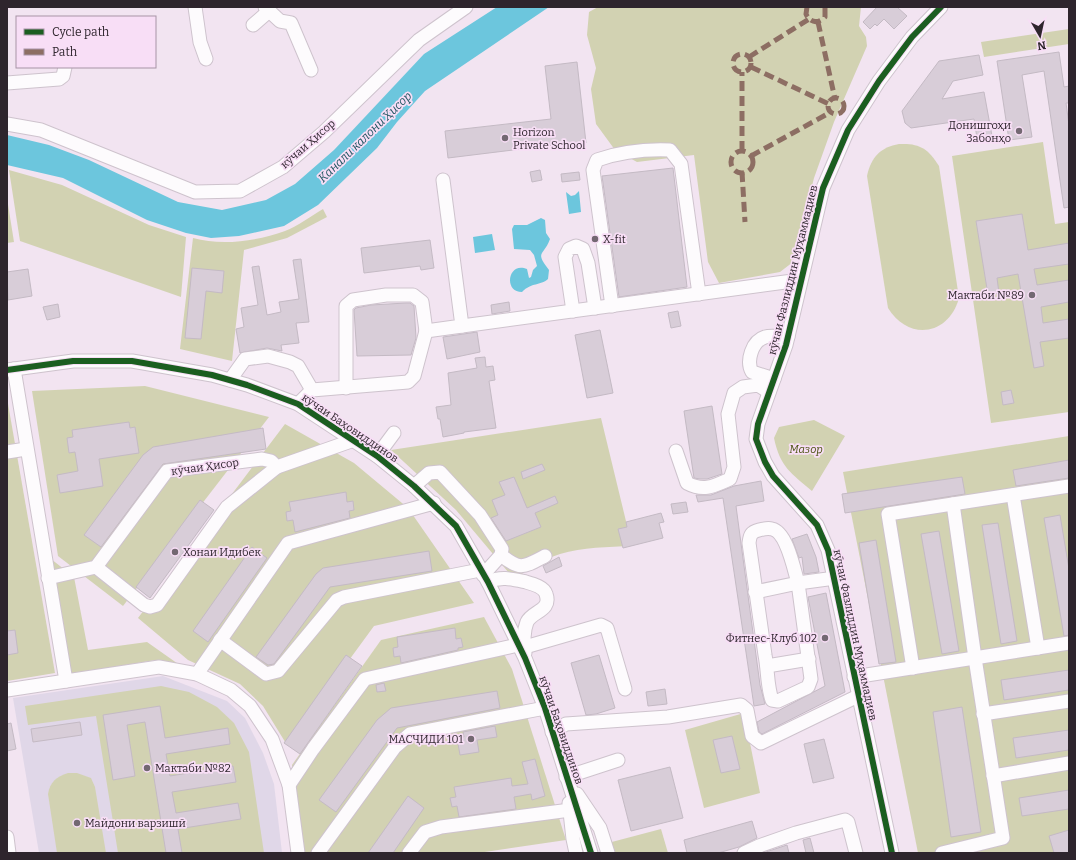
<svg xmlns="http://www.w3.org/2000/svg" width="1076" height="860" viewBox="0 0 1076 860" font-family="Bitter,serif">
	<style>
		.education { fill: #e0d7e8 }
		.green { fill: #d2d2b2 }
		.water { fill: #6cc6dd }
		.building { fill: #d8cdd8; stroke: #c4bac4 }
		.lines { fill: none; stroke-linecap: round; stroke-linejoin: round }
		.minor-casing { stroke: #cec3cd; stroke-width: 15 }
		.minor { stroke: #fdfbfd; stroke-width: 13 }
		.quiet { stroke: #8d6e63; stroke-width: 5; stroke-dasharray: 10 5; stroke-linecap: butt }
		.cycleway-casing { stroke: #f8def6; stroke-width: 8 }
		.cycleway { stroke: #1b5e20; stroke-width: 6 }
		.poi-dot { fill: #736872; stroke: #f8def6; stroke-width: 1.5 }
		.labels { text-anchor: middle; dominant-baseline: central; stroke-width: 3.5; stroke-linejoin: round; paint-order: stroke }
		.poi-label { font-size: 11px; fill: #2e252d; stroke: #f8def6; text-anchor: start }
		.street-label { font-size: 11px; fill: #2e252d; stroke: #f8def6 }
		.park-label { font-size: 11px; font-style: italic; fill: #48520e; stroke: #f8def6 }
		.water-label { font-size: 12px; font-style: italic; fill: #225763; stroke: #f8def6 }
	</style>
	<rect width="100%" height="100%" fill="#f2e4f1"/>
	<polygon class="education" points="163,676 227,701 245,718 263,753 274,784 282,853 39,853 13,698"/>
	<g class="green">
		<polygon points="598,7 861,7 859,26 866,37 867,46 834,122 814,178 793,262 780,272 719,283 708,262 694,155 637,162 615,150 596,124 591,89 596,68 587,35 589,12"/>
		<polygon points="1069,29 1069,44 984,57 981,42"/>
		<polygon points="1043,142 1055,224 1069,222 1069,412 991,423 952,156"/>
		<path d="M899,144C919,143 928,148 939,166L959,298C949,335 909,342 888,308L867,176C871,157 881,147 899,144Z"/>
		<polygon points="9,170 62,185 149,225 186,237 181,297 20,241"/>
		<polygon points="7,198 14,242 7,243"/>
		<path d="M323,209L327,217L287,238L244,250L232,361L180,349L193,238C222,246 257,241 285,231C298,226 311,216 323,209Z"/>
		<polygon points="145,386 269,417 123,606 58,556 32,391"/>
		<polygon points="7,398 55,673 7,681"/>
		<path d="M601,418L632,546C608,547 583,547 560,554C543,559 528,570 514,579L456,510L391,450Z"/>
		<path d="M814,420L845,436L812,491C791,473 780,467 774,438L779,427Z"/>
		<polygon points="285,424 354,463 408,508 474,603 374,626 287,745 263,706 240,684 188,660 138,618"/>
		<polygon points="1069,436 1069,853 918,853 843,472"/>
		<polygon points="51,559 74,577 88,650 147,642 181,666 156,660 71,674"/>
		<polygon points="484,617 512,669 566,840 478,853 304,853 292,765 381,640"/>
		<polygon points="161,686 189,692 217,707 234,723 249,752 264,853 118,853 96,716 28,725 25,706"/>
		<polygon points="744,713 760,793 704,808 685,730"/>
		<path d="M68,773H77L91,778L95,787L106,853H57L48,794C50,782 56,777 68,773Z"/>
		<polygon points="661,829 668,853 611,853 608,843"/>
	</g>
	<g class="water">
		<polygon points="497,7 549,7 425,91 397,122 377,148 318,205 284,226 239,236 211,238 186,233 147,220 63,178 7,165 7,135 49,145 89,160 178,202 222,210 266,200 295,184 334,150 424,54"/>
		<polygon points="579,191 581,212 569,214 566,192 571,196 575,195"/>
		<path d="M541,218L545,220L546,233L550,239C544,256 534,251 549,270L548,279C540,286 532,282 522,292C503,292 508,261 527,269L529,278L531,277L533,270L537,266L534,255L530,250L514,249L512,229L514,225H527Z"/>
		<polygon points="492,234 495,250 475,253 473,237"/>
	</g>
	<g class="building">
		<polygon points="877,7 897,7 907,16 894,29 884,19 877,26 875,24 870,29 863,22"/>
		<polygon points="1059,52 1064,87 1069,86 1069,103 1066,103 1069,125 1069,207 1064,208 1044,71 1022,75 1032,137 1009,140 997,61"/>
		<polygon points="979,55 983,75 953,81 942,99 984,92 992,136 977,138 974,119 911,128 905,123 902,111 939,61"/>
		<polygon points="577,62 586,143 562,146 562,144 448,158 445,131 551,119 545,66"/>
		<polygon points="673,168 687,287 619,297 602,176"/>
		<polygon points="540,170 542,180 532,182 530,172"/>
		<polygon points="579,172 580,180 562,182 561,174"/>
		<polygon points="1022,214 1028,250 1069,243 1069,264 1034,269 1037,285 1069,280 1069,302 1041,307 1043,323 1069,319 1069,338 1040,342 1044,366 1034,368 1018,274 997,278 999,293 988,295 976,221"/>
		<polygon points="430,240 434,268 421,270 420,266 364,273 361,248"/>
		<polygon points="301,259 309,322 296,323 299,343 281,345 282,351 267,348 240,353 236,329 244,327 241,308 258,305 252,267 259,266 267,315 281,312 279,302 299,299 293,260"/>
		<polygon points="192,268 224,271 222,293 206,291 201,339 185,338"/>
		<polygon points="28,269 32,296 8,300 7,272"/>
		<polygon points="509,302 510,311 492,314 491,305"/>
		<polygon points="406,303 410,303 414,306 416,338 411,355 357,356 354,310 356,308 371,305"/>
		<polygon points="58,304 60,317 47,320 43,307"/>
		<polygon points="678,311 681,326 671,328 668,313"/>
		<polygon points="600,330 613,393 587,398 575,335"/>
		<polygon points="477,332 480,352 447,359 443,337"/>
		<polygon points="485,357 486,367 493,366 495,380 489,381 496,428 464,432 464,433 443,437 440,419 438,419 436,407 451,405 448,373 477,368 475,358"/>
		<polygon points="1011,390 1014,403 1003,405 1001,392"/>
		<polygon points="712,406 722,474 707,479 700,479 694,478 684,411"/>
		<polygon points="129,422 130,428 135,427 139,453 99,459 103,486 60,493 57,475 78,471 75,452 69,453 67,438 73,437 72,430"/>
		<polygon points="263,428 266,449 163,464 101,547 84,535 143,455 153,447"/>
		<polygon points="1069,460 1069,478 1016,486 1013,470"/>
		<polygon points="542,464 545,470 523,479 521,472"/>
		<polygon points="514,477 527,508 555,496 558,503 535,513 541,527 506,541 491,518 498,515 492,500 505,495 499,482"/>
		<polygon points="962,477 965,494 845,513 842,494"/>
		<polygon points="761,481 764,501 736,506 760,685 765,704 754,706 723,498 698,502 696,495 711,495 734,486"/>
		<polygon points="346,492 347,502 353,501 354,510 349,511 350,518 295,532 293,520 287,521 286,512 291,511 289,502"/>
		<polygon points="200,500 214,510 150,598 136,587"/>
		<polygon points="686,502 688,512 673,514 671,504"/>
		<polygon points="661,513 664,522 659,523 663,538 623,548 618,529 627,527 626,522"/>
		<polygon points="1060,515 1069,569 1069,635 1064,636 1044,518"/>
		<polygon points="998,523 1017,641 1001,644 982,525"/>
		<polygon points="939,531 959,651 942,654 921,534"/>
		<polygon points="807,534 816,557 819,572 804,574 802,557 799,558 792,539"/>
		<polygon points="876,540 896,662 879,664 859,543"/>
		<polygon points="252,547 267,558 208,642 193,631"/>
		<polygon points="429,551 432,571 330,587 274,664 268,665 256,657 316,574 323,568"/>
		<polygon points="559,557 562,566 546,573 543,566"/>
		<polygon points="826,593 845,692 762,734 759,732 757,722 825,686 808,597"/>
		<polygon points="455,628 456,639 461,638 463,647 458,648 458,650 401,663 400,656 394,657 393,648 398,647 397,637"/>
		<polygon points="15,630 18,653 7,655 7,631"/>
		<polygon points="346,655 362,666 300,754 284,743"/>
		<polygon points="599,655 615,708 596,714 586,715 571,663"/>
		<polygon points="1069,670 1069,690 1004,700 1001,680"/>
		<polygon points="384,683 386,691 377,692 376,685"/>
		<polygon points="665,689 667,704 648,706 646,692"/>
		<polygon points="497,691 500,708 397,728 336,812 319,800 377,720 391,708"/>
		<polygon points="160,706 165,738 228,728 230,744 166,754 170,776 233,766 236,782 172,792 176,813 238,803 241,819 178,829 182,853 166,853 145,722 127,725 135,776 113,780 103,715"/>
		<polygon points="962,707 981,832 951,837 933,712"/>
		<polygon points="80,722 82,735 33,742 31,729"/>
		<polygon points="11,723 16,749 7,751 7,724"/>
		<polygon points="495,726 497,737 477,740 479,752 460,755 457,738 464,737 463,732"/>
		<polygon points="1069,730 1069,750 1016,758 1013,738"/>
		<polygon points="732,736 740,769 721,773 713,740"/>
		<polygon points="824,739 834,778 813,783 804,744"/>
		<polygon points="535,759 545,796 532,800 531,794 514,797 516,809 459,817 457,806 452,807 450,798 456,797 454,787 511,778 512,786 528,784 522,762"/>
		<polygon points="670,767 683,818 631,831 618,780"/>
		<polygon points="1069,790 1069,809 1022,816 1019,798"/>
		<polygon points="408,796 424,808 393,853 368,853"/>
		<polygon points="752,821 757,838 739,847 718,853 687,853 684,840"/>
		<polygon points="1069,830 1069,853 1054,853 1049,836"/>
		<polygon points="810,838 814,853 806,853 803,840"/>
		<polygon points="787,845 789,853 763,853"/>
	</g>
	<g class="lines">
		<g class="minor-casing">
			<g id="minor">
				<polyline points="195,7 200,42 206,59"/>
				<polyline points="265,7 280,21 291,23 311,70"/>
				<polyline points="253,25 269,11"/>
				<polyline points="7,83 59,79 63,76 65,67"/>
				<polyline points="7,124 41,130 195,192 240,191 283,167 324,132 419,40 466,7"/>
				<path d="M612,306L593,170L597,160C620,152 645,149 670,150L681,164L699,294"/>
				<polyline points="573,311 565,257 569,249 576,246 583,249 588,263 595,308"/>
				<polyline points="462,326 800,280"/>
				<polyline points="14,369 66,681 159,667 197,674 231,690 250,706 272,739 289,785 298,853"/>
				<polyline points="7,370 73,361 132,361 212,375 247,385 298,404 377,456 414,486 456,526 488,582 525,658 545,708 591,853"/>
				<path d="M774,379L752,372C746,361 752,341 765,337C771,335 781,337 788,337"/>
				<polyline points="230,380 245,359 268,356 290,362 298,366 312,390"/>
				<polyline points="346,388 346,306 353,300 386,295 413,295 422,302 426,331"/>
				<polyline points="298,404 312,390 408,382 414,376 426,331 462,326 443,180"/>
				<path d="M676,451L687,483C704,492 714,486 730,479L734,467L728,414L734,393L743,387L758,385L769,392"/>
				<polyline points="7,452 26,449"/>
				<polyline points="377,456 394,433"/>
				<polyline points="414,486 429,473 440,472 480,515 502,549 501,555 483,575"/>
				<polyline points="1013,495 1038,648"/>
				<path d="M501,555C520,571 524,567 545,556"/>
				<polyline points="96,567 144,605 150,607 157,605 227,507 277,467"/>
				<polyline points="48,578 96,567 167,471 262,459 271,461 277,467 354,440"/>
				<path d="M488,582C501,576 512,579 526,582C533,584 544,587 546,594C552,611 532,611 527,622C523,632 524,642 525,653"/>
				<path d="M755,592L798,583C794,570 787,532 772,529C768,528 763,529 759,530C751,532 750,535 749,543C754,580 760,618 765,655C768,670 767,686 772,700L778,701L808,687L811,679L798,583L835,578"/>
				<polyline points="220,640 266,674 278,671 337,600 344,597 480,570"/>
				<polyline points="525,647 601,625 607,628 625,689"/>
				<polyline points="767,666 809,659"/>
				<polyline points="913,668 888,514 1069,486"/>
				<polyline points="197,674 288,543 434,503"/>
				<polyline points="854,677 1069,643"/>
				<polyline points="7,690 66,681"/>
				<polyline points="983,714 1069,701"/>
				<polyline points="552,732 566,724 668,717 741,705 747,710 752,736 761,743 858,696"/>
				<polyline points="993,776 1069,763"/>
				<polyline points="566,777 618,760"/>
				<polyline points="289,785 313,749 365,679 518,645"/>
				<polyline points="577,794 600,828 608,853"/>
				<polyline points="569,803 573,839 576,853"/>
				<polyline points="7,837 9,853"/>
				<polyline points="318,853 395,747 410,734 545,708"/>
				<polyline points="409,853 425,832 441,827 570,810"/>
				<polyline points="744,853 759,846 796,833 845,820 848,822 856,853"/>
				<polyline points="892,853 828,550 817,525 773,476 765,462 756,439 758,424 786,345 823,188 848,130 879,81 912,37 941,7"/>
				<polyline points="942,853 1003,838 975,658 953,504"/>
			</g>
		</g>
		<use href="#minor" class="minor"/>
		<g class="quiet">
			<path d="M807,7L806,14C810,23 818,24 825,17V7"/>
			<polyline points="818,22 835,99"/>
			<circle cx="742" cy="63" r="9"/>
			<polyline points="749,57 809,19"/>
			<polyline points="751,67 829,104"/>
			<circle cx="836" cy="106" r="8"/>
			<polyline points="742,151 742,72"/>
			<circle cx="742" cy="162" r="11"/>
			<polyline points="751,156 831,112"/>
			<polyline points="742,172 745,222"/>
		</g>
		<g class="cycleway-casing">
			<g id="cycleway">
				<polyline points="7,370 73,361 132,361 212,375 247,385 298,404 377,456 414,486 456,526 488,582 525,658 545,708 591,853"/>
				<polyline points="892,853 828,550 817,525 773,476 765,462 756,439 758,424 786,345 823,188 848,130 879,81 912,37 941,7"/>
			</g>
		</g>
		<use href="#cycleway" class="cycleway"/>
	</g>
	<g class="poi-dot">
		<circle cx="1019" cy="131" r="4"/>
		<circle cx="505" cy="138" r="4"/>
		<circle cx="595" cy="239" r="4"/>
		<circle cx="1032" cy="295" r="4"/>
		<circle cx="175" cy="552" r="4"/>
		<circle cx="825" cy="638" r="4"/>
		<circle cx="471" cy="739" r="4"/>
		<circle cx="147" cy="768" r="4"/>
		<circle cx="77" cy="823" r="4"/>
	</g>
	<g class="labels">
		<g class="poi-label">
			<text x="1011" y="125" text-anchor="end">Донишгоҳи<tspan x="1011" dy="13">Забонҳо</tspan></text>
			<text x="513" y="132">Horizon<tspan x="513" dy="13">Private School</tspan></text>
			<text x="603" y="239">X-fit</text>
			<text x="1024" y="295" text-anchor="end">Мактаби №89</text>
			<text x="183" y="552">Хонаи Идибек</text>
			<text x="817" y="638" text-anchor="end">Фитнес-Клуб 102</text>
			<text x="463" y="739" text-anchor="end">МАСҶИДИ 101</text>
			<text x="155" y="768">Мактаби №82</text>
			<text x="85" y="823">Майдони варзишӣ</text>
		</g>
		<g class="street-label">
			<text transform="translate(308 144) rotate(-41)">кӯчаи Ҳисор</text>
			<text transform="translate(793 270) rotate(-76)">кӯчаи Фазлиддин Муҳаммадиев</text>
			<text transform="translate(350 428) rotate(34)">кӯчаи Баҳовиддинов</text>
			<text transform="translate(205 467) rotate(-8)">кӯчаи Ҳисор</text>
			<text transform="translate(855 635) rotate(78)">кӯчаи Фазлиддин Муҳаммадиев</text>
			<text transform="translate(561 730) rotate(71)">кӯчаи Баҳовиддинов</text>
		</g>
		<g class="park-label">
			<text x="806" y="449">Мазор</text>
		</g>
		<g class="water-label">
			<text transform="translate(365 137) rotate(-44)">Канали калони Ҳисор</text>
		</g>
	</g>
	<rect width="1076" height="860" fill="none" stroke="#2e252d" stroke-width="16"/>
	<rect x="16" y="16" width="140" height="52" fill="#f8def6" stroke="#a794a6"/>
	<rect x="24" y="29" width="20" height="6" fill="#1b5e20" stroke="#a794a6"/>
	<text x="52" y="36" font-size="12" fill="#2e252d">Cycle path</text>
	<rect x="24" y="49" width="20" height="6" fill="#8d6e63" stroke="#a794a6"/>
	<text x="52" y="56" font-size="12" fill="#2e252d">Path</text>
	<g transform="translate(1040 36) rotate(171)" stroke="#f8def6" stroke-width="3" paint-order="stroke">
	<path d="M0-3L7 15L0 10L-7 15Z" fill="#2e252d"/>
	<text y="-6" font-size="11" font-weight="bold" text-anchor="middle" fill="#2e252d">N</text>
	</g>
</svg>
